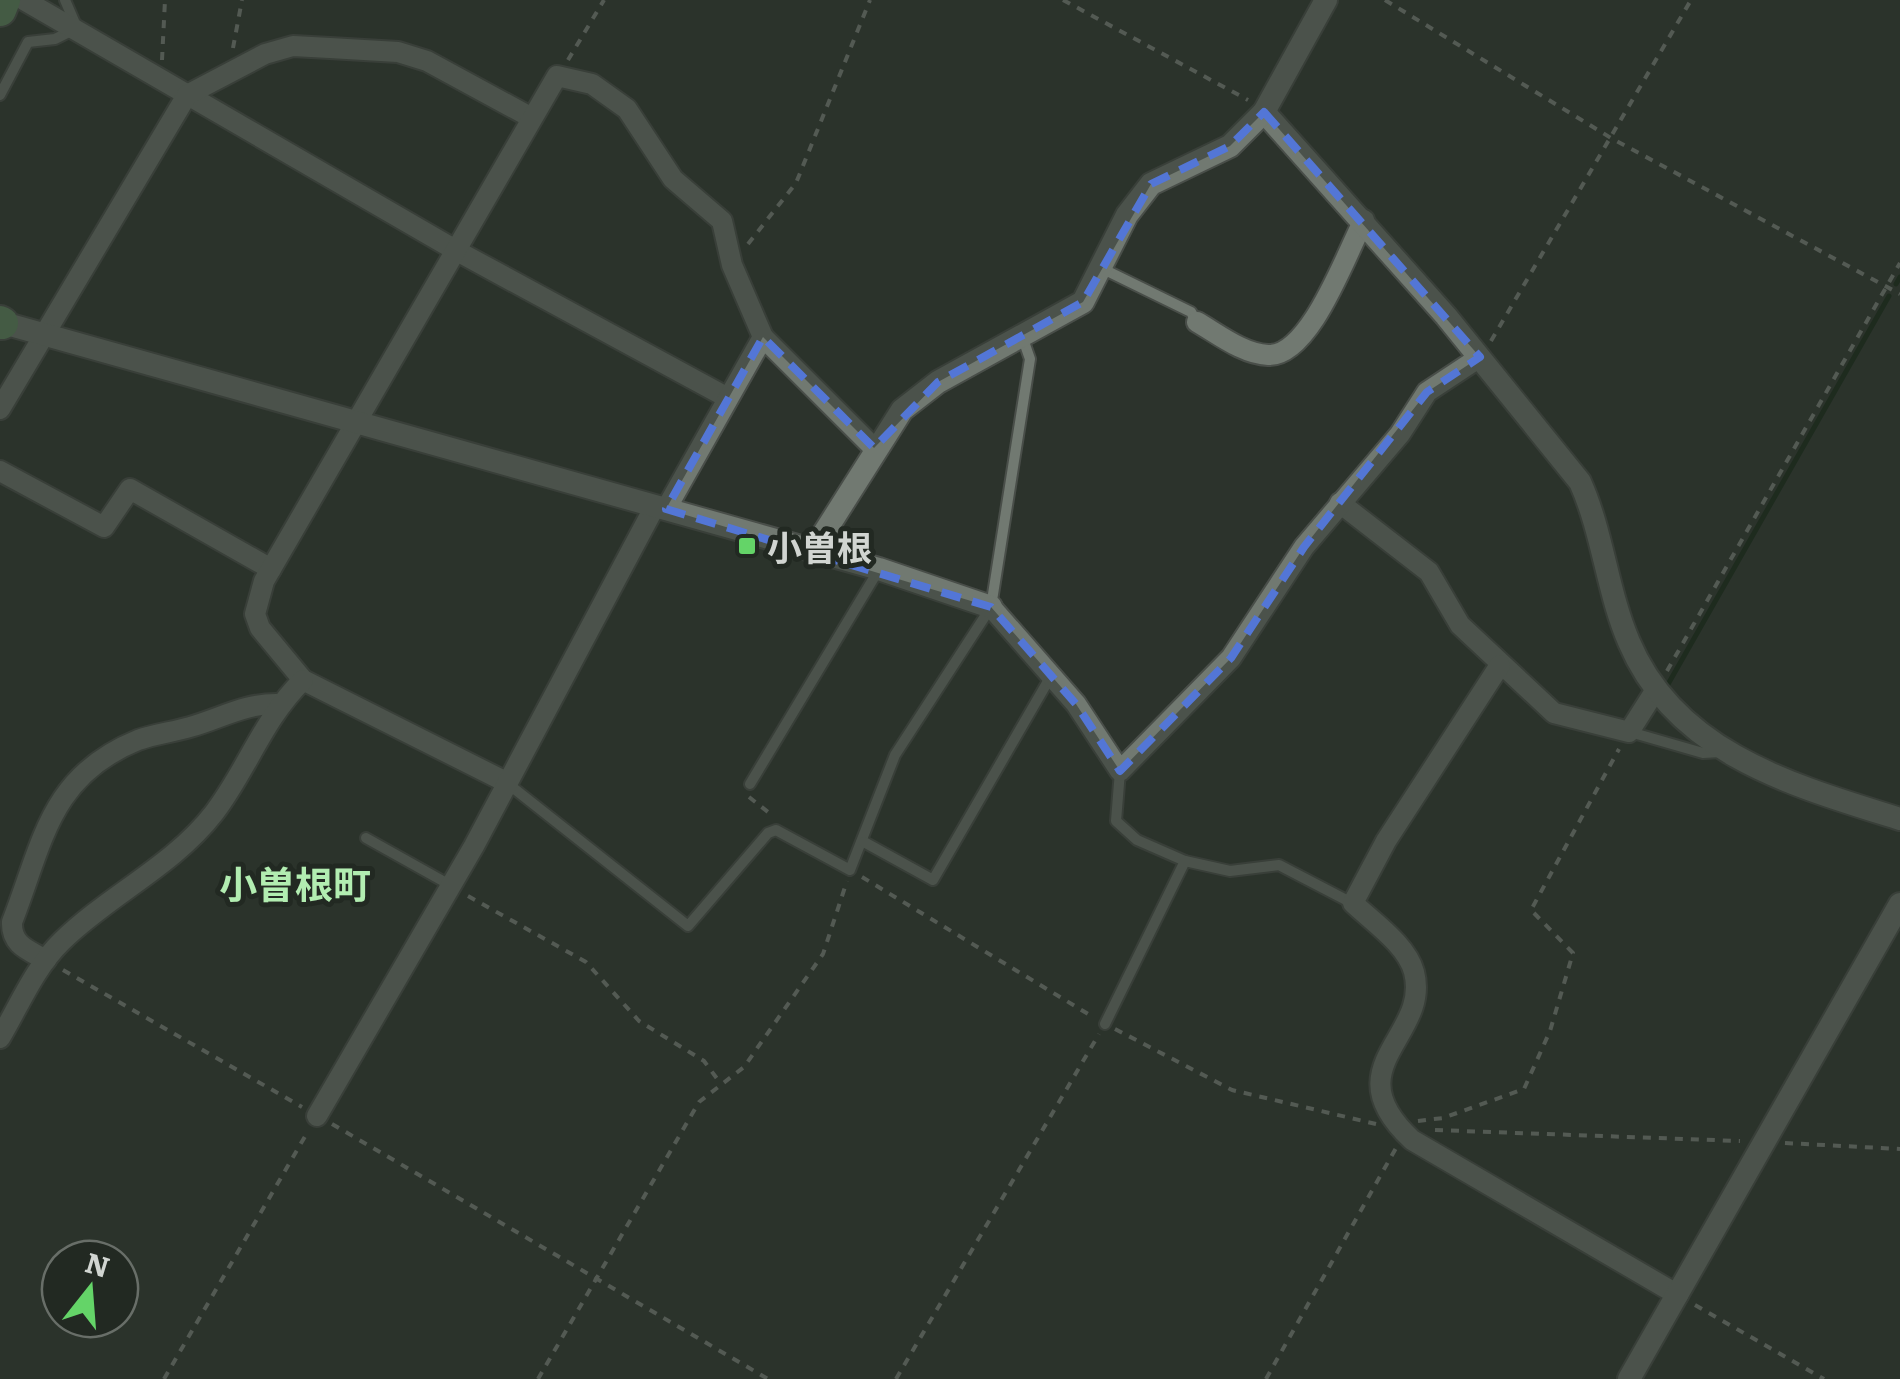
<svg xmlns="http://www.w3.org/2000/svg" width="1900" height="1379" viewBox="0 0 1900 1379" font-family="Literata,'Noto Sans JP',serif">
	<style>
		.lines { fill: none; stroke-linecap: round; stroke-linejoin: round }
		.stream { stroke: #0e230f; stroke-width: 5 }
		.service-casing { stroke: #494e49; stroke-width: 14 }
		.minor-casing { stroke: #494e49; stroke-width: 24 }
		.tertiary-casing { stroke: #494e49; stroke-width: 26 }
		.trunk-casing { stroke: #494e49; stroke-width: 36 }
		.path { stroke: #848984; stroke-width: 4; stroke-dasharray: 8 8; stroke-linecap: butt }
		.service { stroke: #717971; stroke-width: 10 }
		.minor { stroke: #717971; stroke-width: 20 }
		.tertiary { stroke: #717971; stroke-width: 22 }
		.trunk { stroke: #628c62; stroke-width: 32 }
		.marked { fill: none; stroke: #5376d6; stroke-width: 8; stroke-dasharray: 20 12; stroke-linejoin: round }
		.poi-dot { fill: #64d468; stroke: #222922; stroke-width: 4 }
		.labels { text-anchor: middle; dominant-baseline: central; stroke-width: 10; stroke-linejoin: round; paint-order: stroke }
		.poi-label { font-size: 35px; font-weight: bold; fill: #d1d5d1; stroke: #222922; text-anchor: start }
		.neighbourhood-label { font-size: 38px; font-weight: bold; fill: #b2edb1; stroke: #222922 }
	</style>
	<rect width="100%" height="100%" fill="#2c332c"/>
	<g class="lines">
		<g class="stream">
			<polyline points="1896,284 1900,277"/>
			<polyline points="1667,686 1889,296"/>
		</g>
		<g class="service-casing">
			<g id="service">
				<polyline points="0,95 28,42 55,39 77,28 65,0"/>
				<polyline points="1101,268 1191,312 1196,321"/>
				<polyline points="1630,732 1703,753 1720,752"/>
				<polyline points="1120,771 1116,821 1137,840 1185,861 1230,871 1279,865 1352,903"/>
				<polyline points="507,783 688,926 768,833 776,830 850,870 895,755 991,607 1030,359 1022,336"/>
				<polyline points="750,784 878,571"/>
				<polyline points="366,838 450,885"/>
				<polyline points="864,842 933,880 1051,676"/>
				<polyline points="1105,1024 1185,861"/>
			</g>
		</g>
		<g class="minor-casing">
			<g id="minor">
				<polyline points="24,0 457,251 728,398"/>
				<path d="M1197,322C1218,334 1243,354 1268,355C1310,357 1346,254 1364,220"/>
				<polyline points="0,409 187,95 265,54 293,46 330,48 398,52 427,61 532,118"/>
				<polyline points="0,471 104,527 130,489 271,569"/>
				<polyline points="1340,503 1429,572 1460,625 1554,713 1629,732 1655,691"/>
				<polyline points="666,509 763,337"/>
				<polyline points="991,607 1076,704 1120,771 1231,658 1304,547 1400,434 1427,392 1480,357"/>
				<path d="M1500,665L1386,841L1353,903C1373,922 1407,945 1414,972C1431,1037 1332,1066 1412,1140L1678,1295"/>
				<polyline points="506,782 303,680 260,628 255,614 264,581 557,76 592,84 627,109 673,179 722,221 732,265 763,337 874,448"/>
				<path d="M46,960C28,950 11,945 12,922C43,843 49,776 138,740C155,734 173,732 190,727C222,718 245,703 279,704"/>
				<path d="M0,1038C19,1006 35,967 62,941C109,895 173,866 214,813C247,770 263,719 303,680"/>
				<polyline points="317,1116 474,846 655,506"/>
			</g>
		</g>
		<g class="tertiary-casing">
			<g id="tertiary">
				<path d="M1264,112L1446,316L1580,482C1603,533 1607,591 1629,642C1676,754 1795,786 1900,819"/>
				<polyline points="0,322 879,569 991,607"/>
				<polyline points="812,552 902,410 938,382 1083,302 1127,215 1151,184 1230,146 1264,112 1326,0"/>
				<polyline points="1629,1379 1900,904"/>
			</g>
		</g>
		<g class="trunk-casing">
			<g id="trunk">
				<polyline points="0,10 4,0"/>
				<polyline points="0,322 2,323"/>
			</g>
		</g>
		<g class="path">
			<polyline points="1063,0 1248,100"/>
			<polyline points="1385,0 1611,138 1900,294"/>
			<polyline points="233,48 242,0"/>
			<polyline points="162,60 165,0"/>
			<polyline points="568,60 604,0"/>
			<polyline points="748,244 796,183 870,0"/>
			<polyline points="1491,341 1691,0"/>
			<polyline points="1667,671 1900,263"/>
			<polyline points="749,797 773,816"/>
			<polyline points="862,877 1093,1017"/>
			<polyline points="468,896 586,962 639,1021 704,1061 721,1084"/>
			<polyline points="63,970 302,1107"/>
			<polyline points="1115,1029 1232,1090 1376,1124"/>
			<polyline points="1418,1121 1443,1118 1524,1089 1550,1031 1573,953 1531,910 1619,749"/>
			<polyline points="332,1124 768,1379"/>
			<polyline points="1435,1130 1740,1141"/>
			<polyline points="1785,1143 1900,1149"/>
			<polyline points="1695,1305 1824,1379"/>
			<polyline points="164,1379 307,1133"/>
			<polyline points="538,1379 699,1102 744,1067 823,954 847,881"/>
			<polyline points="896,1379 1099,1034"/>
			<polyline points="1266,1379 1396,1148"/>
		</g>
		<use href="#service" class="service"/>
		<use href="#minor" class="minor"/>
		<use href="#tertiary" class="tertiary"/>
		<use href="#trunk" class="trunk"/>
	</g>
	<path d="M0 0H1900V1379H0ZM1264,112L1480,357L1427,392L1304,547L1231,658L1120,771L1076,704L991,607L666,509L763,337L874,448L938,382L1083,302L1151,184L1230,146Z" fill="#2c332c" fill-opacity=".55" fill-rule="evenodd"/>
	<path class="marked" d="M1264,112L1480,357L1427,392L1304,547L1231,658L1120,771L1076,704L991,607L666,509L763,337L874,448L938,382L1083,302L1151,184L1230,146Z"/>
	<rect class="poi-dot" x="737" y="536" width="20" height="20" rx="5"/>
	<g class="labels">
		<g class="poi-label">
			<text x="767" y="546">小曽根</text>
		</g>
		<g class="neighbourhood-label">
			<text x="295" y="882">小曽根町</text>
		</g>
	</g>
	<g transform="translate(90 1289) rotate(17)"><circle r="48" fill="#222922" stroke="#686e68" stroke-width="2.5"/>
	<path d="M0-8L18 38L0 25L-18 38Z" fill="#64d468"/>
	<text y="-15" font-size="28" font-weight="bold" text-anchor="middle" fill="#d1d5d1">N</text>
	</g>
</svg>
